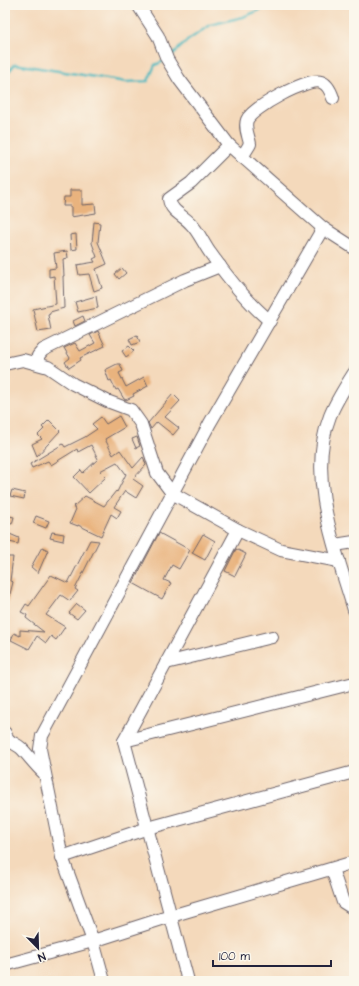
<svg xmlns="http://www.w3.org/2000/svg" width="359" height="986" viewBox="0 0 359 986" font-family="'Architects Daughter',sans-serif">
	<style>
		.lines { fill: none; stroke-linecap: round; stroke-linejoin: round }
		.stream { stroke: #48b7bd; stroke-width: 2.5 }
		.building { fill: #e9b37e }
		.minor-casing { stroke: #6c6268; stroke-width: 14 }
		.minor { stroke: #fff; stroke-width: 12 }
	</style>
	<rect width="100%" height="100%" fill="#fbf7ec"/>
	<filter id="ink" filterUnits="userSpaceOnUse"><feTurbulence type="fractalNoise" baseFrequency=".025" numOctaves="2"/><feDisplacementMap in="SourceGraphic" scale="8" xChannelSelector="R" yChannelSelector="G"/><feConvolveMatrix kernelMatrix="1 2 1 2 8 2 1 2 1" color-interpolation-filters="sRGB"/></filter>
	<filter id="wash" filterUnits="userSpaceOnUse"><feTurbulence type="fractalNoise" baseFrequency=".012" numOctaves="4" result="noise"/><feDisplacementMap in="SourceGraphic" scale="16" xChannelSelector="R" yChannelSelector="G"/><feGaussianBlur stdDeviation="0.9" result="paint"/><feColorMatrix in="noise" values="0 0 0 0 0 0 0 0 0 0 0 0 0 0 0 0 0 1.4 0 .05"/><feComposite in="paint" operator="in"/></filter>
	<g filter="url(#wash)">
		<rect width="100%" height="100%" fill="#f4d9bb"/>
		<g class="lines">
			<g class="stream">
				<polyline points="170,57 187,41 210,25 243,17 272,5"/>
				<polyline points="5,76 15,64 126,82 148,81 155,65 164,61"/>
				<polyline points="5,372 5,386"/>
			</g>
		</g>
		<g id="blocks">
			<g class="building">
				<polygon points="70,190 82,190 82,205 95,204 96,213 71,217 71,206 63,206 64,197 70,197"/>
				<polygon points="94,222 100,223 98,242 107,264 96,269 102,288 94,291 89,274 79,275 77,265 95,262 93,259 97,257 92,243"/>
				<polygon points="76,234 77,249 71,250 70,235"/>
				<polygon points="67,251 68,258 63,259 64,276 63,276 64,308 50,312 50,314 48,315 51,330 38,332 33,309 56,304 54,276 49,277 49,269 56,268 54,253"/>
				<polygon points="122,268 126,273 119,279 115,274"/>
				<polygon points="96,296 98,308 78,312 75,302"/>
				<polygon points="83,316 85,321 75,326 73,321"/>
				<polygon points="98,331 105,346 80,358 81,360 69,368 65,362 70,358 64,348 75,343 80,351 95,343 90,335"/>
				<polygon points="137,335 140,342 132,345 129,339"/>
				<polygon points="129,346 134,351 126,357 122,351"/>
				<polygon points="117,364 120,364 123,371 119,373 126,387 144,377 148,386 133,394 134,396 126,400 124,399 118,389 116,390 111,380 109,381 105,370"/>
				<polygon points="173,394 180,401 165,417 179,428 173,435 157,422 151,429 148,423"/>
				<polygon points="119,416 125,427 105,439 113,455 120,450 133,468 143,457 144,459 146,465 133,479 143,486 136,498 125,491 114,507 121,511 117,518 111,514 101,536 78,525 78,526 70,523 76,509 73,507 85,496 104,506 116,491 117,492 126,474 117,462 100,471 106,477 89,493 74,477 81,470 83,473 98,459 91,445 78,452 77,449 51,465 48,461 32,468 30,464 63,444 65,447 85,437 97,429 92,424 101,417 106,424"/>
				<polygon points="49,420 60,431 37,456 32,444 42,439 38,435 44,429 42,427"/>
				<polygon points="137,437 140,446 136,448 132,439"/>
				<polygon points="12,490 25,493 24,499 10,496"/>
				<polygon points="5,515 14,517 12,524 5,522"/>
				<polygon points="36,516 49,521 46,528 33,523"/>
				<polygon points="5,532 19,538 18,544 5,541"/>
				<polygon points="52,532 64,534 63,541 50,538"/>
				<polygon points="159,533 190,550 179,569 172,565 164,580 171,583 162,599 133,583"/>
				<polygon points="203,534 215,541 205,560 192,553"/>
				<polygon points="90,540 99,541 75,589 78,591 70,601 61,595 46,615 65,627 56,640 51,636 46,643 37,636 29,649 11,640 14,633 20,636 20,630 44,632 26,618 27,615 21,612 26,604 29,606 51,575 68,583"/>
				<polygon points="42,547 48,550 38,573 31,567"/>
				<polygon points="236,549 246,554 235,576 225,571"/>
				<polygon points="5,557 13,557 10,581 13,582 7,606 5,605"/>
				<polygon points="77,604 85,610 77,619 69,613"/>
			</g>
		</g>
	</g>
	<g filter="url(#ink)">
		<use href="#blocks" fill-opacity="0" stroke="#6c6268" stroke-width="1"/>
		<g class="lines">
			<g class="minor-casing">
				<g id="minor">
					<polyline points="138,5 158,36 167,59 179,79 229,145 323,228 354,248"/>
					<path d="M229,145L191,183L169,199C171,212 183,215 191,224C199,232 204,245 211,254C228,278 247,302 270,321"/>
					<path d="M242,157L250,144C249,137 244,128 247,120C252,108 308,77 321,82C328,84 331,92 333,98"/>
					<polyline points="38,363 38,356 43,350 185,280 220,266"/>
					<polyline points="5,364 23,360 48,367 73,384 107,401 131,410 141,424 157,473 172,493 238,530 281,550 339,561"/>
					<path d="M354,373C345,387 336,401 330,416C306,477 336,550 354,610"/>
					<polyline points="335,545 354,542"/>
					<polyline points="166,663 272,637"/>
					<path d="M5,733C8,743 14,742 21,748C29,756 35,765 44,773"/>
					<polyline points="124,741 354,683"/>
					<polyline points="62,857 148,828 354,772"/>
					<polyline points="332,869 343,902 354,909"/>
					<polyline points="5,965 93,941 171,916 354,862"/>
					<polyline points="104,981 93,941 62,857 40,749 42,736 210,423 323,228"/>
					<polyline points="188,981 124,741 238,530"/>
				</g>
			</g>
			<use href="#minor" class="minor"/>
		</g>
	</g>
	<rect width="359" height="986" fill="none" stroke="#fbf7ec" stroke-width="20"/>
	<g transform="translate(38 948) rotate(157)" stroke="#fbf7ec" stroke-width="3" paint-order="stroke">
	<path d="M0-3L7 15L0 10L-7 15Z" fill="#22223b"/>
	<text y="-6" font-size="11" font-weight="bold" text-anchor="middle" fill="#22223b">N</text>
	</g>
	<path d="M213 960v6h118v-6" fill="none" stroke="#22223b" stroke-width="2"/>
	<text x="219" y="960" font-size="12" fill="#22223b" stroke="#fbf7ec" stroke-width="3" paint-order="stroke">100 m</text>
</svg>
